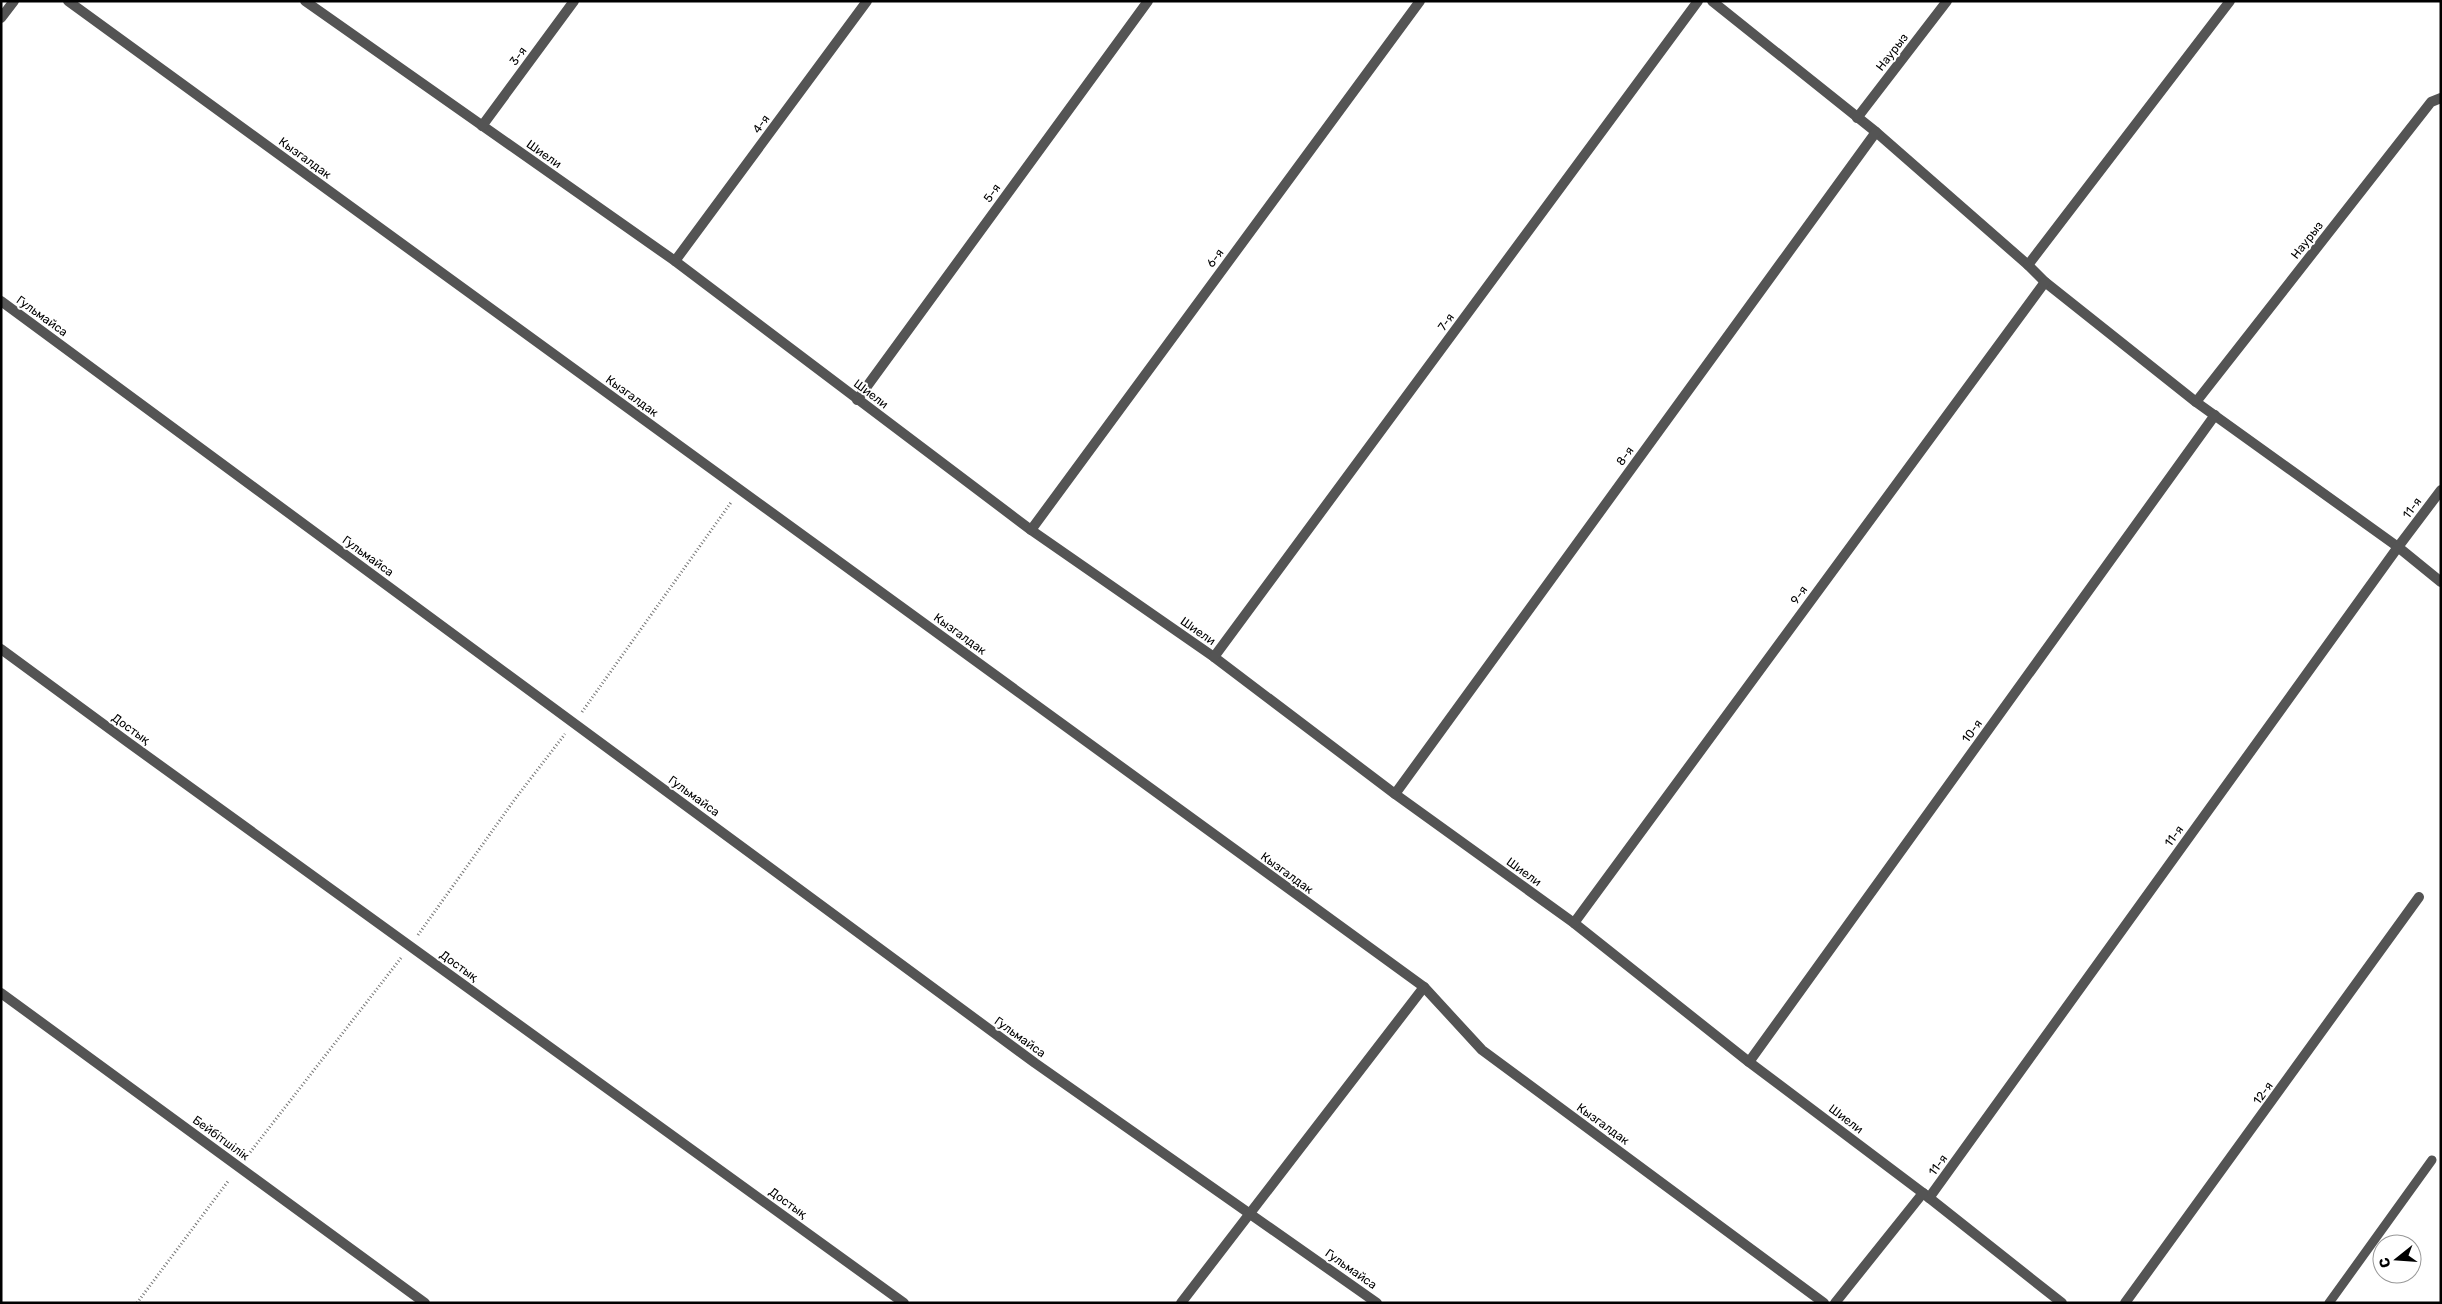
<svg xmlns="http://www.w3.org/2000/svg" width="2442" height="1304" viewBox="0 0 2442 1304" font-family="Rubik,sans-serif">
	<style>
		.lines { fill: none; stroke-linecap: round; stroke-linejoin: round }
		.path { stroke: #767676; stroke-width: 3; stroke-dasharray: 1 2.5; stroke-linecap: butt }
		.service { stroke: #545454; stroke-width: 9 }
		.minor { stroke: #545454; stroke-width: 10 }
		.labels { text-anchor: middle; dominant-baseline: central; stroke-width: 4; stroke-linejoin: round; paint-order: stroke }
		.street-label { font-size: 12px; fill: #000; stroke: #fff }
	</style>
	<rect width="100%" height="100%" fill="#fff"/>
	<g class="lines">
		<g class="path">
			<polyline points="582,712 732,501"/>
			<polyline points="418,935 515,799 565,734"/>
			<polyline points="248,1155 401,958"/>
			<polyline points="137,1303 229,1180"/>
		</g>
		<polyline class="service" points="2329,1303 2432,1160"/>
		<g class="minor">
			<polyline points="68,1 1424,987 1482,1050 1824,1303"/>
			<polyline points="305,1 675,261 1031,530 1214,657 1395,794 1574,923 1749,1062 1923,1193 2062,1303"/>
			<polyline points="1712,1 1876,132 2028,265 2045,282 2196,402 2398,547 2441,582"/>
			<polyline points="1,18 14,1"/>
			<polyline points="1857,118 1947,1"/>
			<polyline points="482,126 574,1"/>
			<polyline points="675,261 867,1"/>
			<polyline points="2028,265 2230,1"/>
			<polyline points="1,301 1035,1063 1377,1303"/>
			<polyline points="857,400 1148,1"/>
			<polyline points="2196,402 2431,102 2441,98"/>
			<polyline points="1031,530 1420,1"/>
			<polyline points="1,649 129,743 904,1303"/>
			<polyline points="1214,657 1698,1"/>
			<polyline points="1395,794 1876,132"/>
			<polyline points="1574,923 2045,282"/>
			<polyline points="1,993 425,1303"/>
			<polyline points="1749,1062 2215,415"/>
			<polyline points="1929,1198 2398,547 2441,490"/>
			<polyline points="1181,1303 1424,987"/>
			<polyline points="1835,1303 1923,1193"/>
			<polyline points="2125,1303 2419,897"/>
		</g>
	</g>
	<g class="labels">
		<g class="street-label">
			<text transform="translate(1892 52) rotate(-52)">Наурыз</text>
			<text transform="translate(518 56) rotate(-54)">3-я</text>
			<text transform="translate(761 124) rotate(-54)">4-я</text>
			<text transform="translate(544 154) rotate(35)">Шиели</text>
			<text transform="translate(305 158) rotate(36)">Кызгалдак</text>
			<text transform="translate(992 193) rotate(-54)">5-я</text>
			<text transform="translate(2307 240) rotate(-52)">Наурыз</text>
			<text transform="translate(1215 258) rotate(-54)">6-я</text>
			<text transform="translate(42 316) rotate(36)">Гульмайса</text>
			<text transform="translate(1446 322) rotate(-54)">7-я</text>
			<text transform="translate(871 394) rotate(37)">Шиели</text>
			<text transform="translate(632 396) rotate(36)">Кызгалдак</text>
			<text transform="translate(1625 456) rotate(-54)">8-я</text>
			<text transform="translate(2412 508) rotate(-53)">11-я</text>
			<text transform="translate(368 556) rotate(36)">Гульмайса</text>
			<text transform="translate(1799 595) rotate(-54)">9-я</text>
			<text transform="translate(1198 631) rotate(35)">Шиели</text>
			<text transform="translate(960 634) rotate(36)">Кызгалдак</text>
			<text transform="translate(131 729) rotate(36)">Достық</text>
			<text transform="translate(1972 731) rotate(-54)">10-я</text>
			<text transform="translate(694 796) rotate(36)">Гульмайса</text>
			<text transform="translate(2174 836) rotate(-54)">11-я</text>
			<text transform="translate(1524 872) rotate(36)">Шиели</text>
			<text transform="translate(1287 873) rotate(36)">Кызгалдак</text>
			<text transform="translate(459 966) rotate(36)">Достық</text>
			<text transform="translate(1020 1037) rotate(36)">Гульмайса</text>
			<text transform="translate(2263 1093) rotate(-54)">12-я</text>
			<text transform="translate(1846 1119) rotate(37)">Шиели</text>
			<text transform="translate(1603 1124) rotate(36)">Кызгалдак</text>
			<text transform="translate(221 1138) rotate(36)">Бейбітшілік</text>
			<text transform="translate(1938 1165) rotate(-54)">11-я</text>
			<text transform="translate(788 1203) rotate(36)">Достық</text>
			<text transform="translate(1351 1269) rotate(35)">Гульмайса</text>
		</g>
	</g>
	<rect width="2442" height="1304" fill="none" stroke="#000000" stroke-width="5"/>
	<g transform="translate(2397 1259) rotate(253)"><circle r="24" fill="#ffffff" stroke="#999999"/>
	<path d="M0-4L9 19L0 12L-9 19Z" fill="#000000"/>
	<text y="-8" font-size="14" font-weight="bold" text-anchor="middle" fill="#000000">С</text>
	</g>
</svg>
